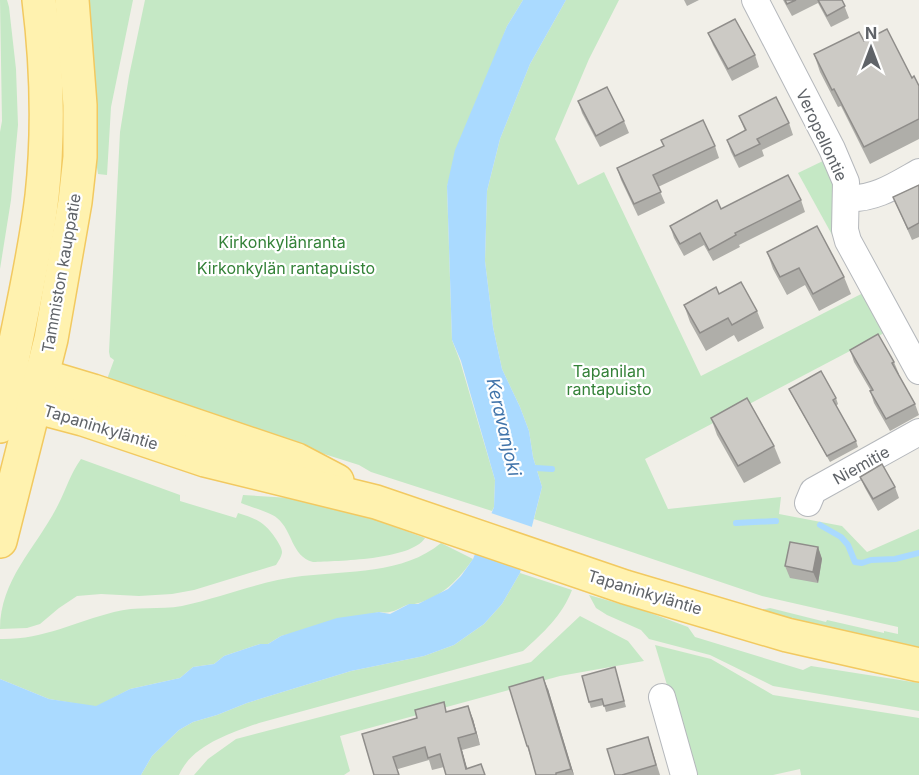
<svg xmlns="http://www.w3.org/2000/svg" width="919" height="775" viewBox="0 0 919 775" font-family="Inter,sans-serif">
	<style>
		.green { fill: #c5e8c5 }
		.water { fill: #aadaff }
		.pier { fill: #f1efe8 }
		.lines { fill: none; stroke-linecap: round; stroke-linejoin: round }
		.stream { stroke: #aadaff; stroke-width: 6 }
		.minor-casing { stroke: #b5b8bc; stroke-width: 28 }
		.major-casing { stroke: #f2c960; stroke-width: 36 }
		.minor { stroke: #fff; stroke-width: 26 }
		.major { stroke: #fff2af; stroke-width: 33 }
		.wall { fill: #afaea9 }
		.shaded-wall { fill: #8f8d8a }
		.building { fill: #cccac5; stroke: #8f8d8a; stroke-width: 1.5 }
		.labels { text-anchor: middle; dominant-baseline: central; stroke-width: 4.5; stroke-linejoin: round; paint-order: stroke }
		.street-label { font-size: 16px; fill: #5f6368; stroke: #fff }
		.park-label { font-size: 16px; fill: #348238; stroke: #fff }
		.water-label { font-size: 18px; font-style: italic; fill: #4174aa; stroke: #fff }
	</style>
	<rect width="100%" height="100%" fill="#f1efe8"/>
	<g class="green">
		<polygon points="0,0 7,0 9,7 16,69 18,125 11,200 0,269 0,132 2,121"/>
		<polygon points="83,0 133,0 111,107 107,175 98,174 91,130"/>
		<polygon points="145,0 523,0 507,26 447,186 452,340 460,361 495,480 494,507 492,511 371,472 359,465 321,453 340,466 106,382 114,360 110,357 109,352 120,132 129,76"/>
		<polygon points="566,0 619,0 589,59 555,139 578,185 604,172 701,376 865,292 886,332 645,459 668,509 781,497 779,514 842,526 867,552 919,529 919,651 757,611 770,608 826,622 827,620 884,633 884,631 898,634 898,627 762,596 534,519 542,487 533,457 529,431 520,407 502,369 493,327 485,261 487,191 500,139 530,64"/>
		<polygon points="827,159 835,191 836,242 798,173"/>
		<path d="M81,459L180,495V501L236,518L238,513C257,519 265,522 276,539C278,542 282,548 282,552C282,556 278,562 276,565L194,590L172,594L139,596L101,594L77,596L59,608L40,624L27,628L0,629C0,579 37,547 58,505C66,490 70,474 81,459Z"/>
		<path d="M243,495L290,498L376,520L425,538C411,560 337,561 313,562C291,556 293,531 277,518C270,512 250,507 241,503Z"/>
		<path d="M441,543L473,559C459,579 443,596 419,603C416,604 413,604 410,604C397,608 395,614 379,612L281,636L268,644H260L224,656L214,664L193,667L180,678L130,689L96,707L49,699L0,679V639C42,640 75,622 114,612C136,606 160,610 182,606C223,597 260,581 302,576C347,571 404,574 441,543Z"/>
		<path d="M520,573L572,590C562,616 543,633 523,651L259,723C231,733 192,745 179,775H141L152,756L179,730L193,722L217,715L247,703L351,671L424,656L454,645L484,624L502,604Z"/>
		<polygon points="589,595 645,611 688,627 695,637 803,670 811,666 919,683 919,711 773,686 710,655 649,639 641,630 607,615 596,608"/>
		<polygon points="580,616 628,641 644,661 560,676 340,736 350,771 344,775 194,775 208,759 236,739 531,662"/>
		<polygon points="655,645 711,659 773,695 919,718 919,775 801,775 800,769 773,775 694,775"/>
	</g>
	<polygon class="water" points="523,0 566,0 530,64 500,139 487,191 485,261 493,327 502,369 520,407 529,431 533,457 542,487 520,573 502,604 484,624 454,645 424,656 351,671 247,703 217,715 193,722 179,730 152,756 141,775 0,775 0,679 49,699 96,706 130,689 180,678 193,667 214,664 224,656 260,644 268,644 281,636 337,618 379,612 390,614 409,604 418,604 448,589 461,576 473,559 494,507 495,480 461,361 452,340 447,186 455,150 507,26"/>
	<polygon class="pier" points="488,512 535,528 532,542 472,552"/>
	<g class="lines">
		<g class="stream">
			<polyline points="536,468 552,469"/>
			<polyline points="736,523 776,521"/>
			<polyline points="820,525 841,537 848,545 855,562 862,563 871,560 895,559 919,553"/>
		</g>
		<g class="minor-casing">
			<g id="minor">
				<polyline points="755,0 832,149 846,182 845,230 848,241 919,371"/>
				<path d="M847,198C874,200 896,185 919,172"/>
				<polyline points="808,503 813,491 919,432"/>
				<polyline points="662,697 684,775"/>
			</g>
		</g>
		<g class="major-casing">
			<g id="major">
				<polyline points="21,379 43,376 93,391 297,460 337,481"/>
				<polyline points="7,381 34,406 83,419 205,460 376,502 625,587 787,635 919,665"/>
				<path d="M0,426C12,349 33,273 42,196C49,131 47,65 39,0"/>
				<polyline points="0,541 51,339 75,202 80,157 80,105 72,0"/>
			</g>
		</g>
		<use href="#minor" class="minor"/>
		<use href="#major" class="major"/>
	</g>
	<g class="wall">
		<polygon points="684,0 699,0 687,6"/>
		<polygon points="783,0 842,0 849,18 831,27 818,3 792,16"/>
		<polygon points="708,33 755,55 759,67 732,81 713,45"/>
		<polygon points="864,41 912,78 919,86 919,139 870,164 841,106 838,107 820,72 814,54"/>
		<polygon points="578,101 624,121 629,133 600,147 582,113"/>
		<polygon points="739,116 789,123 793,135 762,150 764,156 739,168 731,152 727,140 745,131"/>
		<polygon points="661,140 715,146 719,158 658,187 665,203 638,216 621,180 617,168 664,147"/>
		<polygon points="919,185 919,237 912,240 893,197"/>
		<polygon points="801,200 805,212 739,245 740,247 713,261 704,245 684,256 674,238 670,226 721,209"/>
		<polygon points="767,252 844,277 851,294 819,311 805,285 787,295 773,269"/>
		<polygon points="719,294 757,311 764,328 738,342 734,335 706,351 690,322 684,305"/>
		<polygon points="850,350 894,362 899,374 898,374 915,404 919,415 890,431 874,403 870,391 871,391 854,362"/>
		<polygon points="789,389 836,398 838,404 836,406 856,441 858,447 830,462 792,395"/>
		<polygon points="711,418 774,446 781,463 744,483 717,435"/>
		<polygon points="860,477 895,487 899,498 878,511 865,488"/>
		<polygon points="818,547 822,559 818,583 790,578 785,566"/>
		<polygon points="615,667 626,707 606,712 604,705 591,708 589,702"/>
		<polygon points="548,689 574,775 536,775 531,758 527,746"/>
		<polygon points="447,712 473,719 480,745 462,750 467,769 485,775 444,767 432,770 429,760 398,769 362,734"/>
		<polygon points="648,737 660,775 615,775"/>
	</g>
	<g class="shaded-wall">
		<polygon points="818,547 822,559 818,583 813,572"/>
		<polygon points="543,677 548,689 574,775 571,769"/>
		<polygon points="468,706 473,719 480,745 476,733"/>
		<polygon points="458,738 462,750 469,775 466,769"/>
	</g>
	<g class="building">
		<polygon points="785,0 796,0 787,4"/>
		<polygon points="818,0 842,0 845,6 827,16"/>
		<polygon points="735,19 755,55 728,69 708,33"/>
		<polygon points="887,29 912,78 914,76 919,86 919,119 864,147 834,89 832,90 814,54 859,32 864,41"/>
		<polygon points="607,87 624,121 596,136 578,101"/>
		<polygon points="776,97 789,123 757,139 760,144 735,156 727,140 746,130 739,116"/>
		<polygon points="703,120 715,146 653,175 661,192 634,204 617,168 664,146 661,140"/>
		<polygon points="788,175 801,200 735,233 736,235 709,250 700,233 680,244 670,226 717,200 721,209"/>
		<polygon points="919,185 919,223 908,229 893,197"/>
		<polygon points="817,226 844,277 813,294 799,268 780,277 767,252"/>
		<polygon points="741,282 757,311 732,325 728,318 700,333 684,305 716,287 719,294"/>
		<polygon points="878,334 894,362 892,363 915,404 886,419 870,391 873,390 850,350"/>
		<polygon points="821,371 836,398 833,400 856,441 827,456 789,389"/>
		<polygon points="747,398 774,446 738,466 711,418"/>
		<polygon points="882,464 895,487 873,499 860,477"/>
		<polygon points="790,542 818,547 813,572 785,566"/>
		<polygon points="615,667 624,701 604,706 602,699 589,702 582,676"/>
		<polygon points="543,677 571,769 556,773 556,775 536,775 528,746 527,746 509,687"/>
		<polygon points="444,702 446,712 468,706 476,733 458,738 466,769 481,764 485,775 446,775 440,754 428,758 425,747 393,757 399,775 374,775 362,734 417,718 415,710"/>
		<polygon points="648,737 656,765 622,775 615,775 607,749"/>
	</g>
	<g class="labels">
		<g class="street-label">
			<text transform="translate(822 135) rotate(65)">Veropellontie</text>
			<text transform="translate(61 273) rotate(-80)">Tammiston kauppatie</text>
			<text transform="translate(101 427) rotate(17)">Tapaninkyläntie</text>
			<text transform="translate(861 465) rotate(-29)">Niemitie</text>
			<text transform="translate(645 592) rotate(17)">Tapaninkyläntie</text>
		</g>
		<g class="park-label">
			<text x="282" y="242">Kirkonkylänranta</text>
			<text x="286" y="268">Kirkonkylän rantapuisto</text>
			<text x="609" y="371">Tapanilan<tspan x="609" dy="18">rantapuisto</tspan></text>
		</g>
		<g class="water-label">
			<text transform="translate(504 427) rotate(77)">Keravanjoki</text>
		</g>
	</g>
	<g transform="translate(871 48)" stroke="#ffffff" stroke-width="4.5" paint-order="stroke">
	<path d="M0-4.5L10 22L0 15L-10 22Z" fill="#5f6368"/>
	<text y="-9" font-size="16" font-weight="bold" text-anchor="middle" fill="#5f6368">N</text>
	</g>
</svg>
